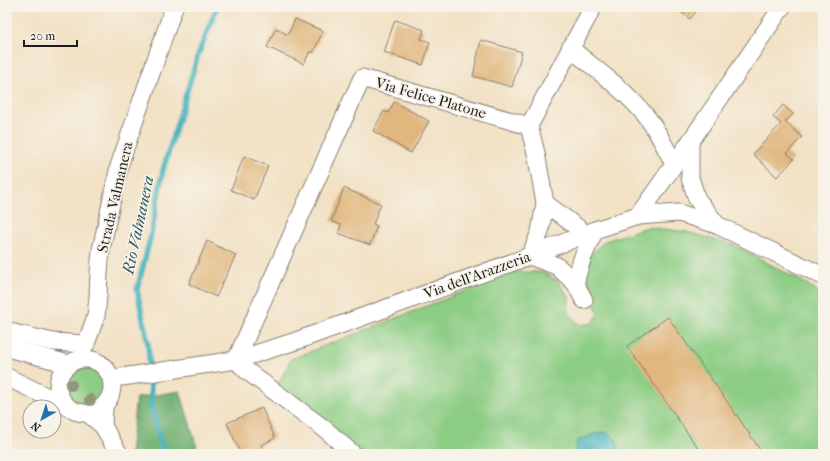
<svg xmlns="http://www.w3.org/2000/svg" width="830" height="461" viewBox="0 0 830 461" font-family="'IM FELL French Canon',serif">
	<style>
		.green { fill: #8ccd84; stroke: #547450 }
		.forest { fill: #71b072; stroke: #466647 }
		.water { fill: #42b1bd; stroke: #2f666c }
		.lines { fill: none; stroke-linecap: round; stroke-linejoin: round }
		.stream { stroke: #42b1bd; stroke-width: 5.5 }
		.building { fill: #e1b77f }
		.minor-casing { stroke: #877e70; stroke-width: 19 }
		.minor { stroke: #fff; stroke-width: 17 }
		.tree { fill: #92977b }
		.labels { text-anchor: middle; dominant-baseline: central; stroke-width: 3.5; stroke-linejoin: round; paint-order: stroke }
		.street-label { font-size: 15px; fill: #1c1c1c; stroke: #f7f3e8 }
		.water-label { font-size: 16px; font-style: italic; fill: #2b585c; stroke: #f7f3e8 }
	</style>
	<rect width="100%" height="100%" fill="#f7f3e8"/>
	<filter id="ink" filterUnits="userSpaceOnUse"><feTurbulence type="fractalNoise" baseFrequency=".025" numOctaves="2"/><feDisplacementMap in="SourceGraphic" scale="8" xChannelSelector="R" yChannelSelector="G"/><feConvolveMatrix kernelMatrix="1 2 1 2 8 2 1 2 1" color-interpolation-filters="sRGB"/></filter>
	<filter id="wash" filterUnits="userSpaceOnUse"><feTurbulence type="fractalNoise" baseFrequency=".012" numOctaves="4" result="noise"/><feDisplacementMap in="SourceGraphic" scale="16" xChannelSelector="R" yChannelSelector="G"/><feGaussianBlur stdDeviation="0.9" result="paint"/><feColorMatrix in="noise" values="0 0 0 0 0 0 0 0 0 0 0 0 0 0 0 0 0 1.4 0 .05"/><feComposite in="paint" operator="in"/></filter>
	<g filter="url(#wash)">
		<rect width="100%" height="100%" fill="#f2e1c4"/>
		<g class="green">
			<polygon points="647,227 687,232 734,245 807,284 823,295 823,454 359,454 277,386 291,359 514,272 542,272 558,281 569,297 568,313 580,325 593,323 599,313 587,292 589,256 605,241"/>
			<circle cx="85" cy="387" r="19"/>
		</g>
		<polygon class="forest" points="180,391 199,454 130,454 136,398"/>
		<path class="water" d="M597,433C600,433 604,432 607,433C617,436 620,446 618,454H576L575,450L577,441Z"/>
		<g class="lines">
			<polyline class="stream" points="164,454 152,411 148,344 137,290 151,235 163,170 198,55 217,7"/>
		</g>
		<g id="blocks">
			<g class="building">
				<polygon points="674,7 700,7 690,19"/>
				<polygon points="295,19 323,31 313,53 310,51 304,64 267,47 276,28 288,35"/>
				<polygon points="395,20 424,30 421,39 430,42 423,65 384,52"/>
				<polygon points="481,40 522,52 512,87 473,76"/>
				<polygon points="394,102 429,121 411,153 373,131 384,111 388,113"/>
				<polygon points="783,105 793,114 785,122 802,137 787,153 794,159 777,177 753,154 781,124 773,117"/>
				<polygon points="244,156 268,166 254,200 231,190"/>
				<polygon points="344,188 381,204 373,224 377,226 370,245 338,233 341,225 331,221"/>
				<polygon points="207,241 236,255 216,297 189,284"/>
				<polygon points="668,317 735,413 763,454 702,454 627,346"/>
				<polygon points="262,408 275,438 261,445 265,454 241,454 227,423"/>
			</g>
		</g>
	</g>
	<g filter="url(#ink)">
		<use href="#blocks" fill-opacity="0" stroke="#877e70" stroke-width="1"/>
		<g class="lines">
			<g class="minor-casing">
				<g id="minor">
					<path d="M570,48C594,68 620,86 640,109C655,125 664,145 674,164"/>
					<polyline points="529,126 536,153 545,203 540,232 530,256"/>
					<polyline points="690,142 690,178 697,199 717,225"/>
					<polyline points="545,203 586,234"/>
					<polyline points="638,216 690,142 782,7"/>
					<polyline points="530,256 557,266 575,283 584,300"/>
					<polyline points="575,283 582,259 595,230"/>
					<polyline points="7,330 14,333 53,342 86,344 96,316 98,297 99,272 101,250 119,166 174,7"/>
					<polyline points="7,348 69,364"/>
					<circle cx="85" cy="386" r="27"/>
					<polyline points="7,377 66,406"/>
					<polyline points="122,377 236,360 296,341 530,256 586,234 595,230 638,216 679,213 717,225 823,276"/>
					<polyline points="89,414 103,426 104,407"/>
					<polyline points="103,426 119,454"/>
					<polyline points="353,454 326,430 247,371 236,360 362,78 529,126 593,7"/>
				</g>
			</g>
			<use href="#minor" class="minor"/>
		</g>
		<g class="tree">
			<circle cx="71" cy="385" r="6"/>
			<circle cx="90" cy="400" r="6"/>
		</g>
	</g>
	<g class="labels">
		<g class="street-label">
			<text transform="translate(431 98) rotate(16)">Via Felice Platone</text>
			<text transform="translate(115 197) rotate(-77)">Strada Valmanera</text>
			<text transform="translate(477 275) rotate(-20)">Via dell'Arazzeria</text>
		</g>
		<g class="water-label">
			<text transform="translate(138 225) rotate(-78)">Rio Valmanera</text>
		</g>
	</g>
	<rect width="830" height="461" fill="none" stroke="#f7f3e8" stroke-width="24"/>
	<g transform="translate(42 419) rotate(219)"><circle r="19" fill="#f7f3e8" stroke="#9f9d96"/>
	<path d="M0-3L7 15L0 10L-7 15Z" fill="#1f6fb2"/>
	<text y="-6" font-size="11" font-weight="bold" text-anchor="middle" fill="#1c1c1c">N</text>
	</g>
	<path d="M24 40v6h53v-6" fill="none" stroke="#1c1c1c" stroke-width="2"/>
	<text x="30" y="40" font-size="12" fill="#1c1c1c" stroke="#f7f3e8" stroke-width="3" paint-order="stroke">20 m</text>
</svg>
